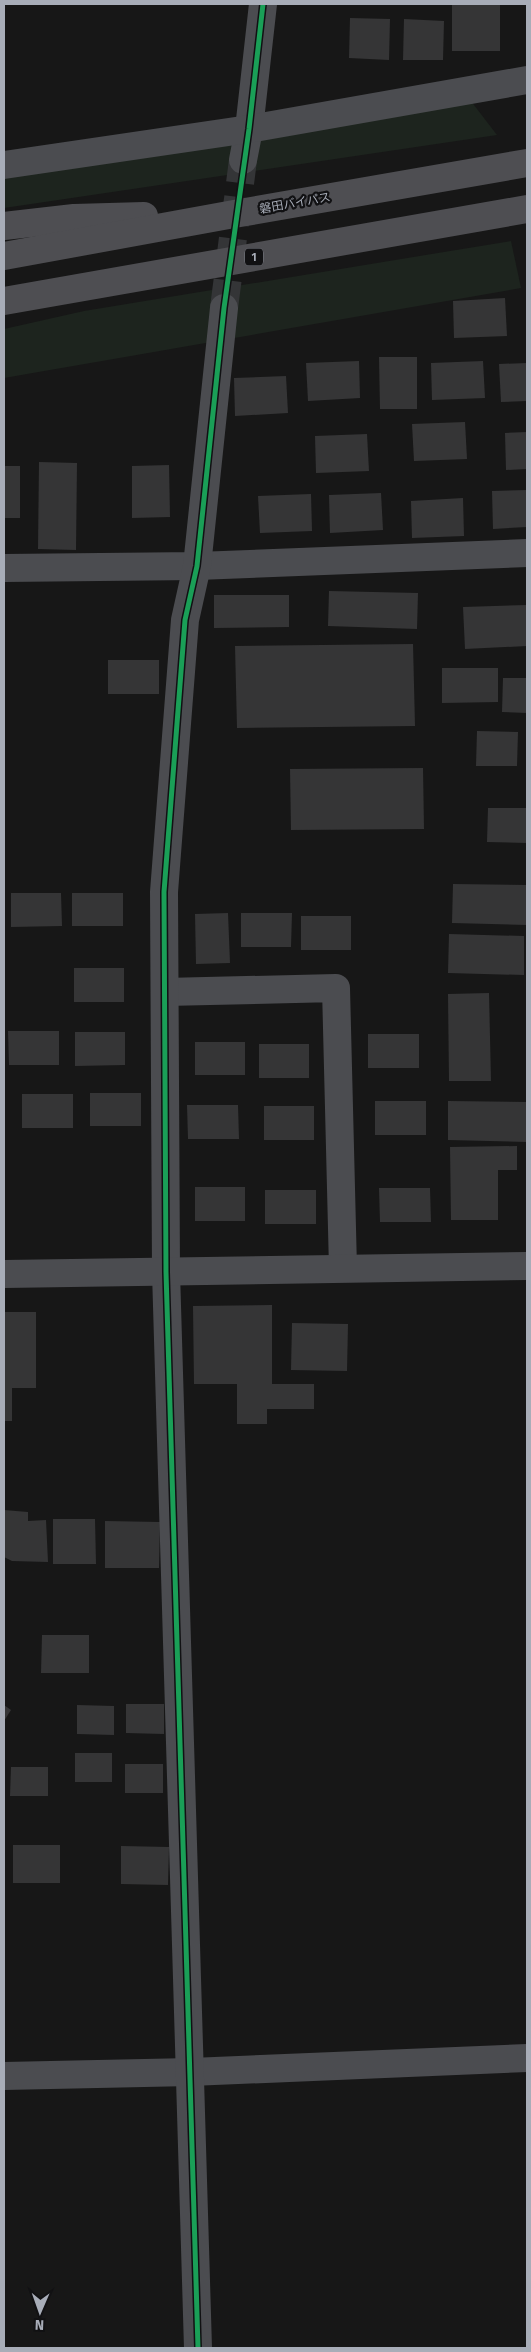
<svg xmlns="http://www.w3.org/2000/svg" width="531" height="2352" viewBox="0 0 531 2352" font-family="'Fira Sans','Noto Sans JP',sans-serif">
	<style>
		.green { fill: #1d241e }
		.building { fill: #353536 }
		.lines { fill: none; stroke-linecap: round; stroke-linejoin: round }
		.minor-tunnel { stroke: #343537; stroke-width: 28; stroke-dasharray: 28 14; stroke-linecap: butt }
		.minor { stroke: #4b4c50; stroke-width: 28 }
		.tertiary { stroke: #4b4c50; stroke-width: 28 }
		.trunk { stroke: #4e4e52; stroke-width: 28 }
		.cycleway-casing { stroke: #111113; stroke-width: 8 }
		.cycleway { stroke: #1a9f57; stroke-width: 5 }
		.labels { text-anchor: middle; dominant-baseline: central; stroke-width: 4.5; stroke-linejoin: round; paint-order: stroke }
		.shield { fill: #111113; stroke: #7b7e86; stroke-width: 1 }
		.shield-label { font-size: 11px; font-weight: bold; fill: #a8adb8 }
		.street-label { font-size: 12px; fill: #a8adb8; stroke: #111113 }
	</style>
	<rect width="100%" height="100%" fill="#171717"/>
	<g class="green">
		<polygon points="464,92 497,135 4,208 4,176"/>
		<polygon points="511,241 521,288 4,378 4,329 84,311"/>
	</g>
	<g class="building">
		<rect x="452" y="4" width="48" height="47"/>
		<polygon points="350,18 390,19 389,60 349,58"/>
		<polygon points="404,19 444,21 443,60 403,60"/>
		<polygon points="505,298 507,336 454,338 453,301"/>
		<polygon points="379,357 417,357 417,409 380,409"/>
		<polygon points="359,361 360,398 308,401 306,363"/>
		<polygon points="483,361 485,398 432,400 431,363"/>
		<polygon points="527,363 527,401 501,402 499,364"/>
		<polygon points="286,376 288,413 235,416 234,378"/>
		<polygon points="465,422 467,459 414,461 412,424"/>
		<polygon points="527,432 527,469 506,470 505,433"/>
		<polygon points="367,434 369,471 316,473 315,436"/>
		<polygon points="39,462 77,463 76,550 38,549"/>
		<polygon points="169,465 170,517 132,518 132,466"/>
		<rect x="4" y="466" width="16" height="52"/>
		<polygon points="527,490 527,527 493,529 492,491"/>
		<polygon points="381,493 383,530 330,533 329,495"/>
		<polygon points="311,494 312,531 260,533 258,496"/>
		<polygon points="463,498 464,536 412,538 411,501"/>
		<polygon points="329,591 418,593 417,629 328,626"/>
		<polygon points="214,595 289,595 289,627 214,628"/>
		<polygon points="527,605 527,646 465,649 463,607"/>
		<polygon points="413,644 415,726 237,728 235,646"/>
		<rect x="108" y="660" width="51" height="34"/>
		<polygon points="442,668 498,668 498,702 442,703"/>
		<polygon points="503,678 527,678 527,713 502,712"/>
		<polygon points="477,731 518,732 517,766 476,766"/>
		<polygon points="423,768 424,829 291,830 290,769"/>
		<polygon points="488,808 527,808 527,843 487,842"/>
		<polygon points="453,884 527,885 527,925 452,923"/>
		<polygon points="11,893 61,893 62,926 11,927"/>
		<rect x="72" y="893" width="51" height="33"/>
		<polygon points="228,913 230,963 196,964 195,914"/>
		<polygon points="241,913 292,913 291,947 241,947"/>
		<rect x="301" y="916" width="50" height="34"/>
		<polygon points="449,934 524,936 524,975 448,973"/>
		<rect x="74" y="968" width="50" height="34"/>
		<polygon points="489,993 491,1081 449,1081 448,994"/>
		<polygon points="8,1031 59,1031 59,1065 9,1065"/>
		<polygon points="75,1032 125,1032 125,1065 75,1066"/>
		<rect x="368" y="1034" width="51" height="34"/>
		<rect x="195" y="1042" width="50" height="33"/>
		<rect x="259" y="1044" width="50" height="34"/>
		<rect x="90" y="1093" width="51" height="33"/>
		<rect x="22" y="1094" width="51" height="34"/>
		<rect x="375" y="1101" width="51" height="34"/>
		<polygon points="448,1101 527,1102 527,1142 448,1140"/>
		<polygon points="187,1105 238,1105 239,1139 188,1139"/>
		<rect x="264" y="1106" width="50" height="34"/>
		<polygon points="517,1146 517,1170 498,1170 498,1220 451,1220 450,1147"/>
		<rect x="195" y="1187" width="50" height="34"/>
		<polygon points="379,1188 430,1188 431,1222 380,1222"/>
		<rect x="265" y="1190" width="51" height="34"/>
		<polygon points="272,1305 272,1384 314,1384 314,1409 267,1409 267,1424 237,1424 237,1384 194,1384 193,1306"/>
		<polygon points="4,1312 36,1312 36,1388 12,1388 12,1421 4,1421"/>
		<polygon points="292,1323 348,1324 347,1371 291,1370"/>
		<polygon points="4,1510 28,1512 28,1521 46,1520 48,1562 12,1561 4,1557"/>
		<polygon points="53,1519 95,1519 96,1564 53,1564"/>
		<polygon points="105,1521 160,1522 159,1568 105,1568"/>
		<polygon points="42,1635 89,1635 89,1673 41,1673"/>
		<polygon points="126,1704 164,1704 164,1734 126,1733"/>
		<polygon points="4,1705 11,1710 4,1721"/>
		<polygon points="77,1705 114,1706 114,1735 77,1734"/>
		<rect x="75" y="1753" width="37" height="29"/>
		<rect x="125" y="1764" width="38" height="29"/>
		<polygon points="11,1767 48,1767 48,1796 10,1796"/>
		<rect x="13" y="1845" width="47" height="38"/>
		<polygon points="121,1846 169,1847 168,1885 121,1884"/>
	</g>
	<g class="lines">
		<polyline class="minor-tunnel" points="224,308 243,160"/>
		<g class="minor">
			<polyline points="243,160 249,129 263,4"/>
			<polyline points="4,165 249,129 527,80"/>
			<polyline points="4,568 197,566 527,553"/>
			<polyline points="165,992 336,988 343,1268"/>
			<polyline points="4,2076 191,2072 527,2058"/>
			<polyline points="198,2348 166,1272 164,892 185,620 197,566 224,308"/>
		</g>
		<polyline class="tertiary" points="4,1274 527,1266"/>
		<g class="trunk">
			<polyline points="4,226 74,218 144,216"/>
			<polyline points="4,256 234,214 527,163"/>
			<polyline points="4,301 527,209"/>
		</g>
		<g class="cycleway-casing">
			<polyline id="cycleway" points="198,2348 166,1272 164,892 185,620 197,566 224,308 249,129 263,4"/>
		</g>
		<use href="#cycleway" class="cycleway"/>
	</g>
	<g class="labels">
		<rect class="shield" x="245" y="248.5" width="18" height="17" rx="4"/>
		<g class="shield-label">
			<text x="254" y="257">1</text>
		</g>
		<g class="street-label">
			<text transform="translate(295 203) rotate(-10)">磐田バイパス</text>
		</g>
	</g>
	<rect width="531" height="2352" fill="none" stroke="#a8adb8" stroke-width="10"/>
	<g transform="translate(40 2312) rotate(182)" stroke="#111113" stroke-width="4" paint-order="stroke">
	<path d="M0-4L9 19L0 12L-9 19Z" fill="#a8adb8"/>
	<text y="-8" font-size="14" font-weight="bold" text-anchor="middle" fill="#a8adb8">N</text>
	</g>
</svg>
